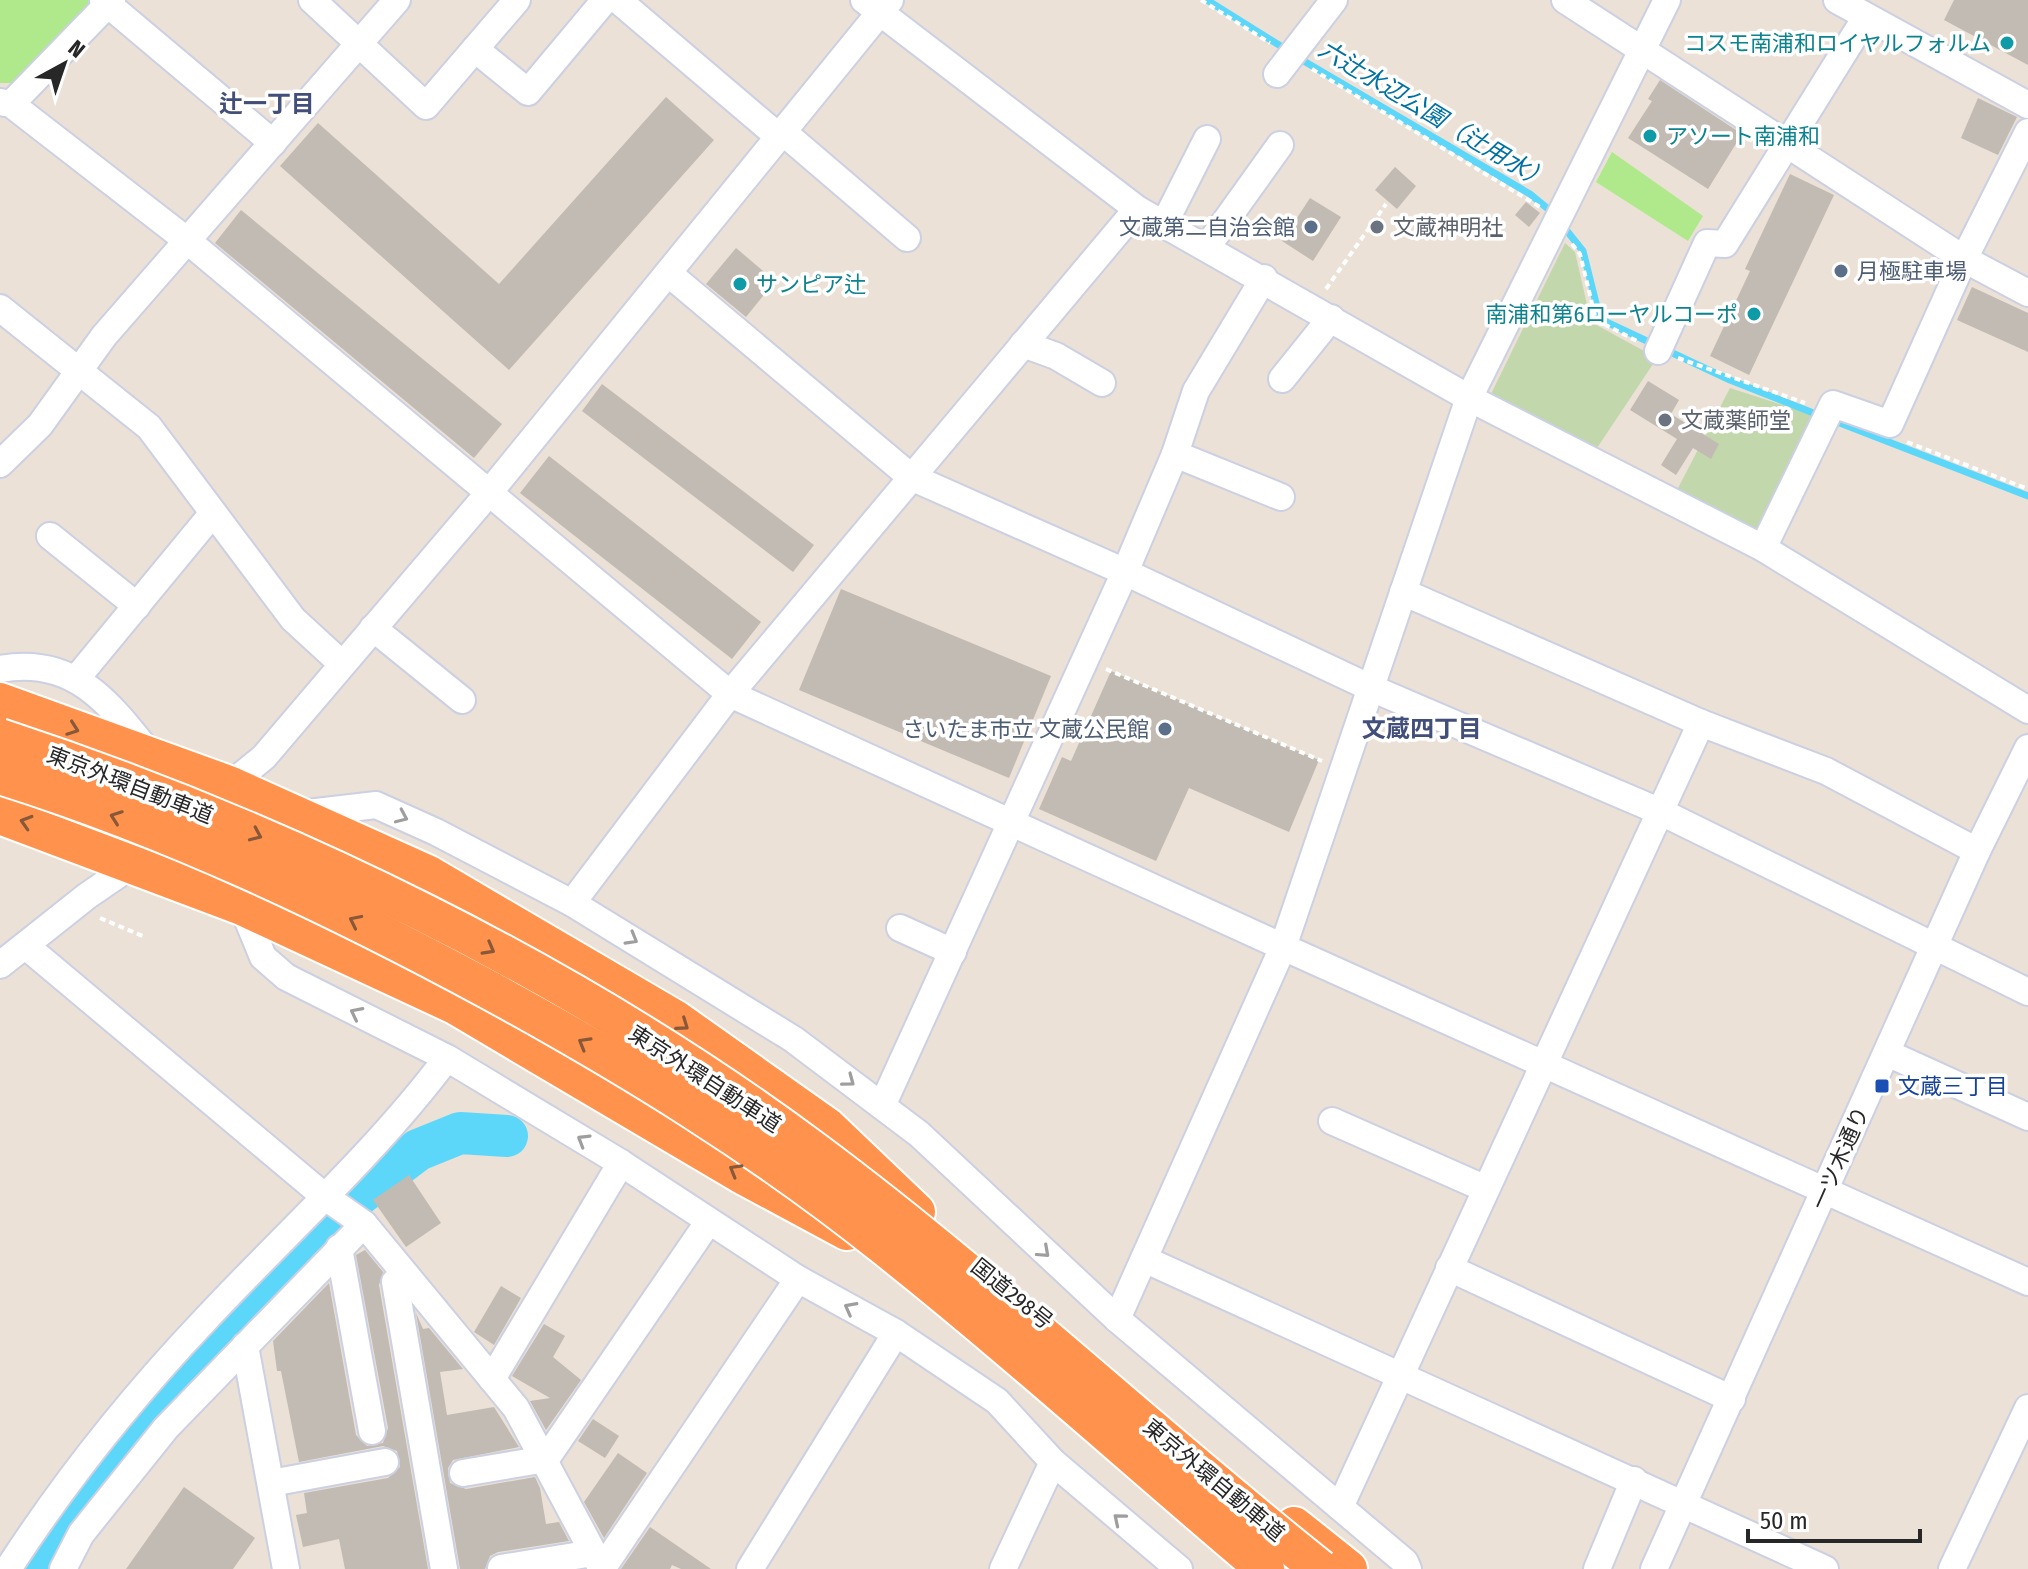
<svg xmlns="http://www.w3.org/2000/svg" width="2028" height="1569" viewBox="0 0 2028 1569" font-family="'Fira Sans Condensed','Noto Sans JP',sans-serif">
	<style>
		.green { fill: #afe98b }
		.cemetery { fill: #c2d7ab }
		.lines { fill: none; stroke-linecap: round; stroke-linejoin: round }
		.stream { stroke: #5cd7fa; stroke-width: 7 }
		.river { stroke: #5cd7fa; stroke-width: 42 }
		.building { fill: #c2bbb3 }
		.minor-casing { stroke: #cbd0e2; stroke-width: 30 }
		.highway-casing { stroke: #fff; stroke-width: 42 }
		.path { stroke: #fff; stroke-width: 4; stroke-dasharray: 6 4; stroke-linecap: butt }
		.minor { stroke: #fff; stroke-width: 26 }
		.highway { stroke: #ff934d; stroke-width: 38 }
		.highway-bridge-casing { stroke: #fff; stroke-width: 42; stroke-linecap: butt }
		.highway-bridge { stroke: #ff934d; stroke-width: 38 }
		.oneway { stroke: #885838 }
		.oneway2 { stroke: #9e9e9e }
		.culture-dot { fill: #0f9aa8; stroke: #fff; stroke-width: 3 }
		.service-dot { fill: #5c6f8a; stroke: #fff; stroke-width: 3 }
		.worship-dot { fill: #6b7280; stroke: #fff; stroke-width: 3 }
		.transit-dot { fill: #1a4fb4; stroke: #fff; stroke-width: 3 }
		.labels { text-anchor: middle; dominant-baseline: central; stroke-width: 7; stroke-linejoin: round; paint-order: stroke }
		.culture-label { font-size: 22px; fill: #0d838f; stroke: #fff; text-anchor: end }
		.service-label { font-size: 22px; fill: #4e5e75; stroke: #fff; text-anchor: end }
		.worship-label { font-size: 22px; fill: #5b616d; stroke: #fff; text-anchor: start }
		.street-label { font-size: 22px; fill: #272727; stroke: #fff }
		.transit-label { font-size: 22px; fill: #164399; stroke: #fff; text-anchor: start }
		.neighbourhood-label { font-size: 24px; font-weight: bold; fill: #434f7b; stroke: #fff }
		.water-label { font-size: 24px; font-style: italic; fill: #0070a1; stroke: #fff }
	</style>
	<rect width="100%" height="100%" fill="#ebe1d6"/>
	<g class="green">
		<polygon points="0,0 92,0 91,9 19,83 0,83"/>
		<polygon points="1612,152 1703,216 1688,241 1596,182"/>
	</g>
	<g class="cemetery">
		<polygon points="1565,243 1575,252 1591,322 1657,358 1595,451 1489,398"/>
		<polygon points="1730,388 1826,419 1763,534 1676,492"/>
	</g>
	<g class="lines">
		<g class="stream">
			<polyline points="1207,0 1287,50"/>
			<polyline points="1297,57 1530,194 1553,213"/>
			<polyline points="1563,226 1583,251 1600,319 1730,380 1821,416"/>
			<polyline points="1832,420 2028,496"/>
		</g>
		<polyline class="river" points="37,1569 109,1472 218,1339 356,1197 418,1150 460,1133 507,1136"/>
	</g>
	<g class="building">
		<polygon points="1954,0 2028,0 2028,65 1944,20"/>
		<polygon points="1660,80 1742,134 1708,189 1628,138 1652,101 1648,99"/>
		<polygon points="666,97 714,140 509,370 280,166 318,123 499,284"/>
		<polygon points="1978,98 2017,117 1998,155 1961,138"/>
		<polygon points="1395,167 1416,186 1397,209 1375,190"/>
		<polygon points="1790,174 1834,195 1749,375 1710,356 1750,271 1745,269"/>
		<polygon points="1310,198 1341,217 1313,261 1282,241"/>
		<polygon points="1526,202 1540,213 1529,227 1515,215"/>
		<polygon points="241,210 502,424 474,458 215,243"/>
		<polygon points="736,248 775,281 746,317 706,284"/>
		<polygon points="1972,287 2028,313 2028,352 1957,320"/>
		<polygon points="1648,381 1679,400 1671,414 1719,444 1711,459 1693,448 1676,475 1661,465 1677,439 1630,410"/>
		<polygon points="602,384 814,545 793,572 582,411"/>
		<polygon points="549,456 761,622 732,659 520,493"/>
		<polygon points="841,589 1051,676 1009,778 799,690"/>
		<polygon points="1111,671 1319,760 1289,832 1189,788 1156,861 1039,809 1062,757 1071,761"/>
		<polygon points="409,1175 441,1223 406,1247 373,1200"/>
		<polygon points="365,1250 383,1272 379,1285 428,1569 345,1569 339,1539 303,1547 296,1515 307,1513 304,1493 388,1478 400,1467 397,1451 383,1446 299,1462 281,1371 277,1371 273,1341 329,1283 356,1435 367,1446 383,1443 388,1428 356,1255"/>
		<polygon points="501,1286 521,1298 494,1345 474,1332"/>
		<polygon points="416,1313 423,1329 429,1328 463,1369 440,1372 447,1415 494,1407 519,1447 453,1460 448,1468 450,1483 466,1489 535,1477 540,1488 546,1524 559,1522 569,1541 498,1552 490,1556 485,1569 460,1569"/>
		<polygon points="544,1324 565,1336 553,1357 581,1380 546,1430 530,1401 550,1398 512,1376"/>
		<polygon points="593,1419 619,1436 605,1458 578,1441"/>
		<polygon points="618,1453 647,1473 604,1538 584,1502"/>
		<polygon points="184,1487 255,1538 233,1569 126,1569"/>
		<polygon points="650,1527 711,1569 681,1569 672,1565 670,1569 621,1569"/>
	</g>
	<g class="lines">
		<g class="minor-casing">
			<g id="minor">
				<polyline points="103,0 273,143"/>
				<polyline points="312,0 426,106 517,0"/>
				<polyline points="618,0 779,137"/>
				<polyline points="864,0 1137,209 1469,398 1763,548 2028,710"/>
				<polyline points="1565,0 1964,259 2028,293"/>
				<polyline points="1837,0 2028,105"/>
				<polyline points="475,49 528,92 605,0"/>
				<polyline points="1277,74 1334,0"/>
				<polyline points="0,102 11,104 189,242 730,694 1283,947 2028,1282"/>
				<polyline points="11,104 112,0"/>
				<polyline points="783,132 907,238"/>
				<polyline points="1164,224 1207,139"/>
				<polyline points="1207,247 1280,145"/>
				<polyline points="668,273 911,477 1125,572 1371,688 1661,812 2028,992"/>
				<polyline points="0,308 149,427 293,619 342,664"/>
				<polyline points="1023,344 1056,356 1102,383"/>
				<polyline points="1658,351 1707,243 1725,244 1866,17"/>
				<polyline points="1282,379 1331,318"/>
				<polyline points="1175,454 1281,497"/>
				<polyline points="0,464 40,425 104,336 397,0"/>
				<polyline points="50,536 137,606"/>
				<polyline points="1763,548 1833,404 1890,424 1964,259 2028,132"/>
				<polyline points="373,628 462,700"/>
				<path d="M0,669C75,655 111,705 152,757"/>
				<polyline points="76,679 213,513"/>
				<polyline points="1701,723 1826,771 1977,851"/>
				<polyline points="220,793 264,757 488,494 890,0"/>
				<polyline points="299,814 376,805 436,832 572,903 793,1039 919,1134 1117,1319 1405,1562 1408,1569"/>
				<polyline points="572,903 730,694 1137,209"/>
				<polyline points="242,906 263,957 286,977 447,1058 621,1163 798,1279 896,1333 997,1401 1053,1462 1179,1569"/>
				<polyline points="900,928 953,952"/>
				<polyline points="27,947 324,1196 364,1224 516,1408 602,1569"/>
				<polyline points="0,965 87,896 141,859"/>
				<polyline points="1887,1053 2028,1117"/>
				<polyline points="882,1106 1125,572 1175,454 1196,391 1264,278"/>
				<polyline points="1332,1121 1486,1189"/>
				<polyline points="339,1248 372,1431"/>
				<polyline points="1144,1259 1825,1569"/>
				<polyline points="1449,1268 1732,1399"/>
				<polyline points="406,1275 395,1282 444,1569"/>
				<polyline points="1117,1319 1283,947 1469,398 1667,0"/>
				<polyline points="245,1346 286,1569"/>
				<polyline points="492,1379 621,1163"/>
				<polyline points="463,1473 546,1459 709,1221"/>
				<polyline points="271,1483 385,1462"/>
				<polyline points="1340,1507 1701,723 1403,592"/>
				<polyline points="501,1568 593,1553"/>
				<path d="M8,1569C65,1481 132,1397 204,1321C285,1234 375,1154 447,1058"/>
				<polyline points="63,1569 81,1534 166,1428 364,1224"/>
				<polyline points="602,1569 798,1279"/>
				<polyline points="750,1569 896,1333"/>
				<polyline points="1003,1569 1053,1462"/>
				<polyline points="1597,1569 1634,1480"/>
				<polyline points="1654,1569 1977,851 2028,748"/>
				<polyline points="1952,1569 2028,1408"/>
			</g>
		</g>
		<g class="highway-casing">
			<g id="highway">
				<polyline points="0,702 229,785 427,874 676,1020 827,1127 916,1212"/>
				<polyline points="0,815 242,906 455,1005 741,1174 847,1231"/>
				<polyline points="1294,1526 1348,1569"/>
			</g>
		</g>
		<g class="path">
			<polyline points="1201,0 1270,43"/>
			<polyline points="1312,69 1540,207"/>
			<polyline points="1572,244 1580,254 1596,320 1637,341"/>
			<polyline points="1326,289 1386,204"/>
			<polyline points="1678,358 1805,403"/>
			<polyline points="1907,442 2028,489"/>
			<polyline points="1106,669 1322,761"/>
			<polyline points="100,918 145,937"/>
		</g>
		<use href="#minor" class="minor"/>
		<use href="#highway" class="highway"/>
		<g class="highway-bridge-casing">
			<g id="highway-bridge">
				<path d="M0,738C283,831 575,973 814,1151C990,1282 1149,1433 1320,1569"/>
				<path d="M0,775C170,828 334,906 491,991C628,1066 762,1148 884,1246C1014,1349 1138,1462 1265,1569"/>
			</g>
		</g>
		<use href="#highway-bridge" class="highway-bridge"/>
	</g>
	<defs><path id="oneway-chevron" d="M-2-3.5L2.5 0L-2 3.5" fill="none" stroke-width="1.6" stroke-linecap="round" stroke-linejoin="round" transform="scale(2)"/></defs>
	<g class="oneway">
		<use href="#oneway-chevron" transform="translate(73 729) rotate(20)"/>
		<use href="#oneway-chevron" transform="translate(116 817) rotate(-160)"/>
		<use href="#oneway-chevron" transform="translate(26 822) rotate(-163)"/>
		<use href="#oneway-chevron" transform="translate(256 835) rotate(24)"/>
		<use href="#oneway-chevron" transform="translate(355 921) rotate(-154)"/>
		<use href="#oneway-chevron" transform="translate(489 949) rotate(29)"/>
		<use href="#oneway-chevron" transform="translate(683 1025) rotate(35)"/>
		<use href="#oneway-chevron" transform="translate(584 1043) rotate(-150)"/>
		<use href="#oneway-chevron" transform="translate(735 1170) rotate(-150)"/>
	</g>
	<g class="oneway2">
		<use href="#oneway-chevron" transform="translate(402 817) rotate(24)"/>
		<use href="#oneway-chevron" transform="translate(632 939) rotate(30)"/>
		<use href="#oneway-chevron" transform="translate(356 1013) rotate(-153)"/>
		<use href="#oneway-chevron" transform="translate(849 1081) rotate(37)"/>
		<use href="#oneway-chevron" transform="translate(583 1140) rotate(-149)"/>
		<use href="#oneway-chevron" transform="translate(1044 1252) rotate(42)"/>
		<use href="#oneway-chevron" transform="translate(850 1308) rotate(-152)"/>
		<use href="#oneway-chevron" transform="translate(1119 1519) rotate(-140)"/>
	</g>
	<g class="culture-dot">
		<circle cx="2007" cy="43" r="8"/>
		<circle cx="1650" cy="136" r="8"/>
		<circle cx="740" cy="284" r="8"/>
		<circle cx="1754" cy="314" r="8"/>
	</g>
	<g class="service-dot">
		<circle cx="1311" cy="227" r="8"/>
		<circle cx="1841" cy="271" r="8"/>
		<circle cx="1165" cy="729" r="8"/>
	</g>
	<g class="worship-dot">
		<circle cx="1377" cy="227" r="8"/>
		<circle cx="1665" cy="420" r="8"/>
	</g>
	<rect class="transit-dot" x="1874" y="1078" width="16" height="16" rx="4"/>
	<g class="labels">
		<g class="culture-label">
			<text x="1991" y="43">コスモ南浦和ロイヤルフォルム</text>
			<text x="1666" y="136" text-anchor="start">アソート南浦和</text>
			<text x="756" y="284" text-anchor="start">サンピア辻</text>
			<text x="1738" y="314">南浦和第6ローヤルコーポ</text>
		</g>
		<g class="service-label">
			<text x="1295" y="227">文蔵第二自治会館</text>
			<text x="1857" y="271" text-anchor="start">月極駐車場</text>
			<text x="1149" y="729">さいたま市立 文蔵公民館</text>
		</g>
		<g class="worship-label">
			<text x="1393" y="227">文蔵神明社</text>
			<text x="1681" y="420">文蔵薬師堂</text>
		</g>
		<g class="street-label">
			<text transform="translate(130 785) rotate(21)">東京外環自動車道</text>
			<text transform="translate(705 1079) rotate(33)">東京外環自動車道</text>
			<text transform="translate(1840 1158) rotate(-66)">一ツ木通り</text>
			<text transform="translate(1012 1294) rotate(39)">国道298号</text>
			<text transform="translate(1214 1480) rotate(40)">東京外環自動車道</text>
		</g>
		<g class="transit-label">
			<text x="1898" y="1086">文蔵三丁目</text>
		</g>
		<g class="neighbourhood-label">
			<text x="267" y="104">辻一丁目</text>
			<text x="1422" y="729">文蔵四丁目</text>
		</g>
		<g class="water-label">
			<text transform="translate(1434 115) rotate(31)">六辻水辺公園（辻用水）</text>
		</g>
	</g>
	<g transform="translate(64 64) rotate(40)" stroke="#ffffff" stroke-width="6" paint-order="stroke">
	<path d="M0-6L14 30L0 20L-14 30Z" fill="#272727"/>
	<text y="-12" font-size="22" font-weight="bold" text-anchor="middle" fill="#272727">N</text>
	</g>
	<path d="M1748 1529v12h172v-12" fill="none" stroke="#272727" stroke-width="4"/>
	<text x="1760" y="1529" font-size="24" fill="#272727" stroke="#ffffff" stroke-width="6" paint-order="stroke">50 m</text>
</svg>
